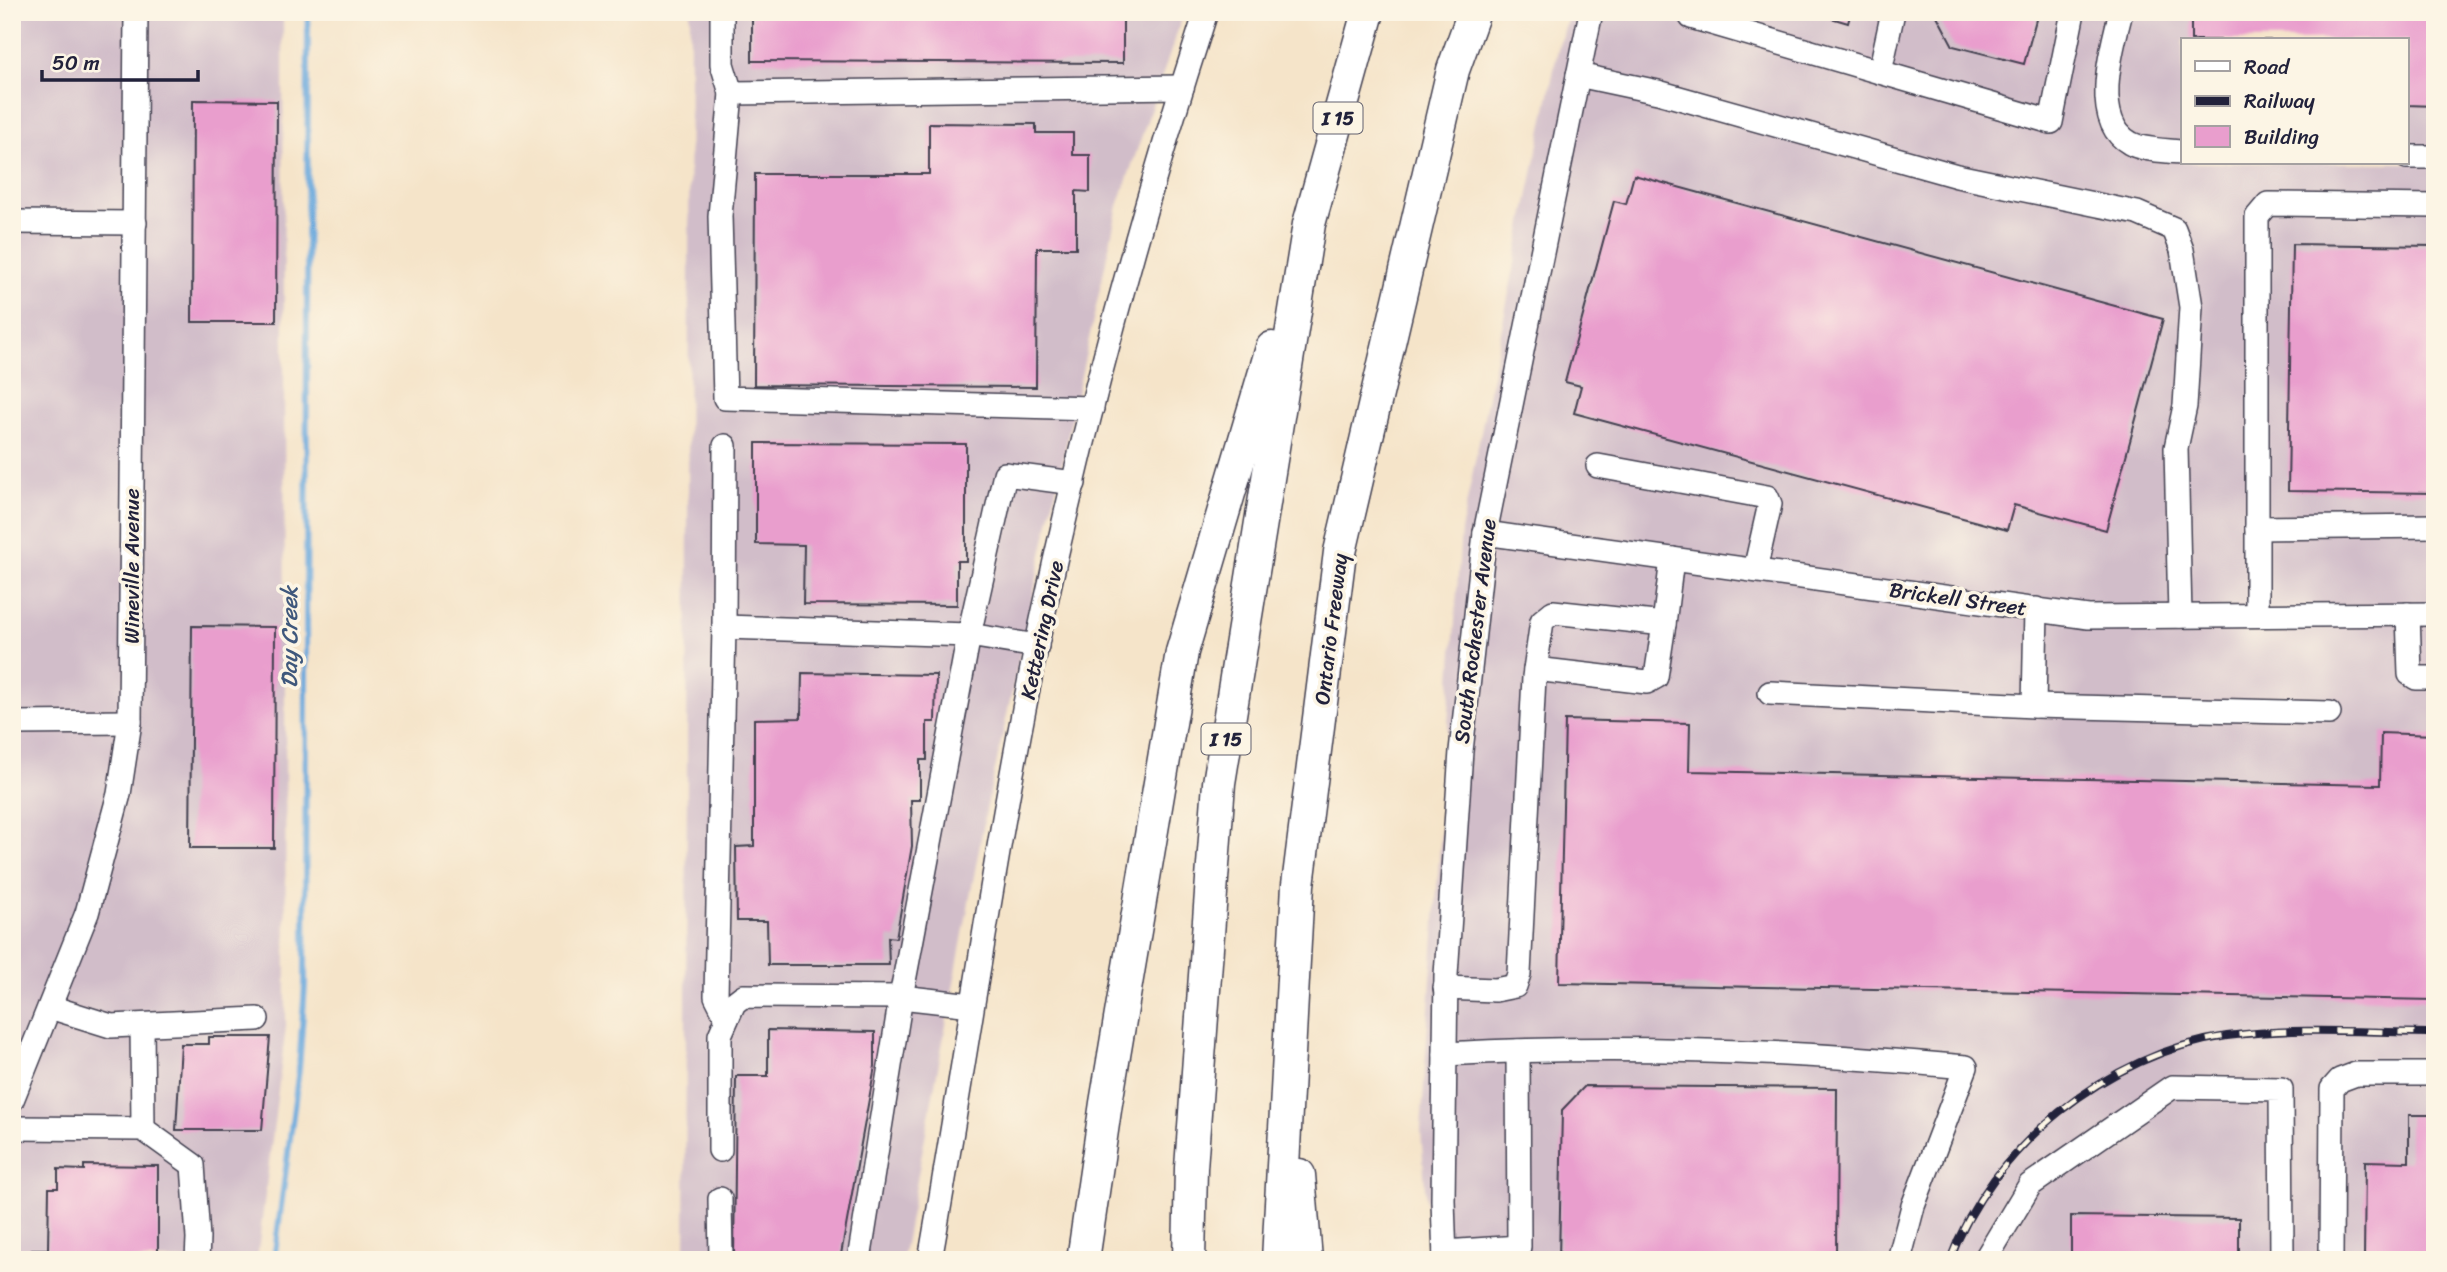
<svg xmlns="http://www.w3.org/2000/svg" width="2447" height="1272" viewBox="0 0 2447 1272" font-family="Sriracha,sans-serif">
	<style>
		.industrial { fill: #d1bdc9; fill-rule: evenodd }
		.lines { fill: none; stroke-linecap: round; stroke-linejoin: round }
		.stream { stroke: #6ba9dd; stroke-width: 6 }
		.building { fill: #e99ecd }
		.minor-casing { stroke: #423f50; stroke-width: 26 }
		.highway-casing { stroke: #423f50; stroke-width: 35 }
		.minor { stroke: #fff; stroke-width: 23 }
		.highway { stroke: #fff; stroke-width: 32 }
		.rail-casing { stroke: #22223b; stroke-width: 8 }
		.rail { stroke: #fcf5e5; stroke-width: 5; stroke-dasharray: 16; stroke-linecap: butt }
		.labels { text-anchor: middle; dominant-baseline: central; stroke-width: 7; stroke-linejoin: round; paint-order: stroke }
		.shield { fill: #fcf5e5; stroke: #63616e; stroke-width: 2 }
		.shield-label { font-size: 19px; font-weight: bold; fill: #22223b }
		.street-label { font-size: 21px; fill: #22223b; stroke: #fcf5e5 }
		.water-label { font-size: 23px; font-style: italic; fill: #3f587c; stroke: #fcf5e5 }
	</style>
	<rect width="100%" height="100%" fill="#fcf5e5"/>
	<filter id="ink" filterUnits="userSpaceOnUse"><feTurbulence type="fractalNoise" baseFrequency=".0143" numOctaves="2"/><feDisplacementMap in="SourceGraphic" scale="14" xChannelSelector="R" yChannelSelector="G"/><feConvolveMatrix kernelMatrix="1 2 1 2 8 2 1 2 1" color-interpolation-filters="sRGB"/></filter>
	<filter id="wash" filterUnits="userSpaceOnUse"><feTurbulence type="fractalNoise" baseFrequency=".00686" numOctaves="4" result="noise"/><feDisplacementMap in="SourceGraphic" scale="28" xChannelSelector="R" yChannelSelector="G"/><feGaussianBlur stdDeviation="1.57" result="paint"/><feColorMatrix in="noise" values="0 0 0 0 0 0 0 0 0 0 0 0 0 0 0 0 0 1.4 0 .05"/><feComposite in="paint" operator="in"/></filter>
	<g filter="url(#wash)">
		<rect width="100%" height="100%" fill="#f5e4c9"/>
		<g class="industrial">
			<polygon points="12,12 283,12 286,1026 257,1260 12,1260"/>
			<polygon points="690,12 1184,12 1118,206 987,806 902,1260 685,1260"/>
			<path d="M1570,12H2435V1260H1430L1421,1130L1461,531L1559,44ZM2183,40H2407V163H2183Z"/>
		</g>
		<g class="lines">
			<polyline class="stream" points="274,1260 299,1069 305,985 308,12"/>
		</g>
		<g id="blocks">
			<g class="building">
				<polygon points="752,12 1123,12 1123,63 752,61"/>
				<polygon points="1811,12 1851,12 1848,23"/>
				<polygon points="1935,12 2038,12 2024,64 1953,46"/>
				<polygon points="2191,12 2435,12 2435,106 2407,105 2407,40 2191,40"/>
				<polygon points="193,100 277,101 276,322 192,322"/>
				<polygon points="929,123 1036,124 1036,133 1073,133 1073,155 1090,155 1090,192 1076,191 1076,248 1037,248 1036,387 754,385 755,174 929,174"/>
				<polygon points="1634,175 2163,319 2106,530 2014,505 2007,530 1574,413 1581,386 1565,382 1614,201 1626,204"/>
				<polygon points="2292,244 2435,246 2435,493 2288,491"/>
				<polygon points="756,443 966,444 966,561 957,561 957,605 803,604 804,545 756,544"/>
				<polygon points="192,626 275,627 274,848 190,848"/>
				<polygon points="802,673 936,675 935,722 927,722 927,760 920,760 920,800 911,800 912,846 896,938 888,937 889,965 768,965 767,921 737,921 736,847 754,846 754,719 801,718"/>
				<polygon points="1565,720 1690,723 1689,771 2380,785 2381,733 2435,735 2435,1000 1559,983"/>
				<polygon points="768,1030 875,1032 875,1066 840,1260 734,1260 736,1076 768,1076"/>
				<polygon points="209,1037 270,1037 262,1130 176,1130 181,1044 209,1044"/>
				<polygon points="1585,1086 1837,1088 1836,1260 1559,1260 1562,1110"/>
				<polygon points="2409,1115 2435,1115 2435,1260 2364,1260 2365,1161 2409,1162"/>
				<polygon points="84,1165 158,1166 158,1260 31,1260 32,1249 48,1249 49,1188 58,1188 58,1169 84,1170"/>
				<polygon points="2071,1216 2239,1218 2239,1260 2071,1260"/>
			</g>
		</g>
	</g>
	<g filter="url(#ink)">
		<use href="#blocks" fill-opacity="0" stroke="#423f50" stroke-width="2"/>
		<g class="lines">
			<g class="minor-casing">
				<g id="minor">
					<polyline points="722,12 722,64 731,93 1182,87"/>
					<polyline points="1688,12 1691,17 2051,122 2073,12"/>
					<path d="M2121,12C2112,47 2090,121 2130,143C2141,150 2169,151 2183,152"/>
					<polyline points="1880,72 1893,12"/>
					<polyline points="1578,75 1658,92 1957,176 2137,213 2174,229 2182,250 2191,307 2185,406 2176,448 2180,616"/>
					<polyline points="731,93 720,216 725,398 1092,408"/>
					<polyline points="2407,157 2435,157"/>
					<polyline points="12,222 135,223"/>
					<polyline points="1598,466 1767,497 1770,504 1755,570"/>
					<polyline points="2257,528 2435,526"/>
					<polyline points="1485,533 2088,617 2435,614"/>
					<polyline points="2408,614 2410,674 2416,678 2435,678"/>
					<polyline points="2257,615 2257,217 2268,204 2435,206"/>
					<polyline points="724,627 725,446"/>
					<polyline points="1535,669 1647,682 1656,677 1664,624"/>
					<polyline points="1770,693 2034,706 2036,609"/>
					<polyline points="2034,706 2329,713"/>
					<polyline points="12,723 130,722"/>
					<polyline points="1445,988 1495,990 1515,986 1519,974 1534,677 1542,621 1553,612 1664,624 1672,559"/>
					<polyline points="50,1007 111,1026 257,1019"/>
					<polyline points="727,1018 716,996 724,627 969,635 1005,474 1074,483"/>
					<path d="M1445,1054C1618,1044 1794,1051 1966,1067L1913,1206L1899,1260"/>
					<polyline points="12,1100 87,913 119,794 130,722 136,12"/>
					<polyline points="12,1128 143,1129 142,1025"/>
					<polyline points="143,1129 193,1165 198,1238 197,1260"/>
					<polyline points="720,1150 720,1035 734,1003 743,996 901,997 972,1005"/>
					<polyline points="720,1199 721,1260"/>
					<polyline points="1445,1252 1519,1247 1518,1051"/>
					<polyline points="859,1260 901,997 969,635 1037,646"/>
					<path d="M930,1260C968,1047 997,832 1042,620C1086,415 1141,212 1206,12"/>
					<polyline points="1445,1260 1443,1200 1446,975 1461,751 1485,533 1591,12"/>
					<polyline points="1985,1260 2030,1185 2172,1087 2281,1089 2282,1260"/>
					<polyline points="2331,1260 2332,1089 2340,1080 2356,1074 2435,1074"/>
				</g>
			</g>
			<g class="highway-casing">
				<g id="highway">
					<polyline points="1299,1175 1306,1260"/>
					<polyline points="1083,1260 1106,1103 1182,652 1272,348"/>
					<polyline points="1189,1260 1191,1168 1219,783 1309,224 1368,12"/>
					<polyline points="1278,1260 1298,885 1340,552 1453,70 1474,12"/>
				</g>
			</g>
			<use href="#minor" class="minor"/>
			<use href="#highway" class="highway"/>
			<g class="rail-casing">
				<path id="rail" d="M1950,1260C1991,1147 2108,1053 2227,1036C2295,1027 2366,1032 2435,1033"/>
			</g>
			<use href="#rail" class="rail"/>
		</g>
	</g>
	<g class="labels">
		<g class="shield">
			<rect x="1313.5" y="102.5" width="49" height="31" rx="5"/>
			<rect x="1201.5" y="723.5" width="49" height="31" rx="5"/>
		</g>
		<g class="shield-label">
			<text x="1338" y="118">I 15</text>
			<text x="1226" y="739">I 15</text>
		</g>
		<g class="street-label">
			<text transform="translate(132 566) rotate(-90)">Wineville Avenue</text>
			<text transform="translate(1958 599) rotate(8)">Brickell Street</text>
			<text transform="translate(1331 629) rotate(-83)">Ontario Freeway</text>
			<text transform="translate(1042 630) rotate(-78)">Kettering Drive</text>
			<text transform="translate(1475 631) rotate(-83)">South Rochester Avenue</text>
		</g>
		<g class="water-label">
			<text transform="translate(289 637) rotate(-90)">Day Creek</text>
		</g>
	</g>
	<rect width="2447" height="1272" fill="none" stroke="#fcf5e5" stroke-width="42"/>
	<rect x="2181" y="38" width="228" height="126" fill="#fcf5e5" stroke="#a5a1a1" stroke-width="2"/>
	<rect x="2195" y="61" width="35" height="10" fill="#ffffff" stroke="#a5a1a1" stroke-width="2"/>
	<text x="2244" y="74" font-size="21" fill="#22223b">Road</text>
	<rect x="2195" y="96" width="35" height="10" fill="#22223b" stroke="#a5a1a1" stroke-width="2"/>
	<text x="2244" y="108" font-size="21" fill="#22223b">Railway</text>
	<rect x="2195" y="126" width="35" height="21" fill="#e99ecd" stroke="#a5a1a1" stroke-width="2"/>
	<text x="2244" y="144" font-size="21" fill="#22223b">Building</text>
	<path d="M42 70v10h156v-10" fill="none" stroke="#22223b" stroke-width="3.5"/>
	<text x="52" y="70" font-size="21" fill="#22223b" stroke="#fcf5e5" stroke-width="5" paint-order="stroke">50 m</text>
</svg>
